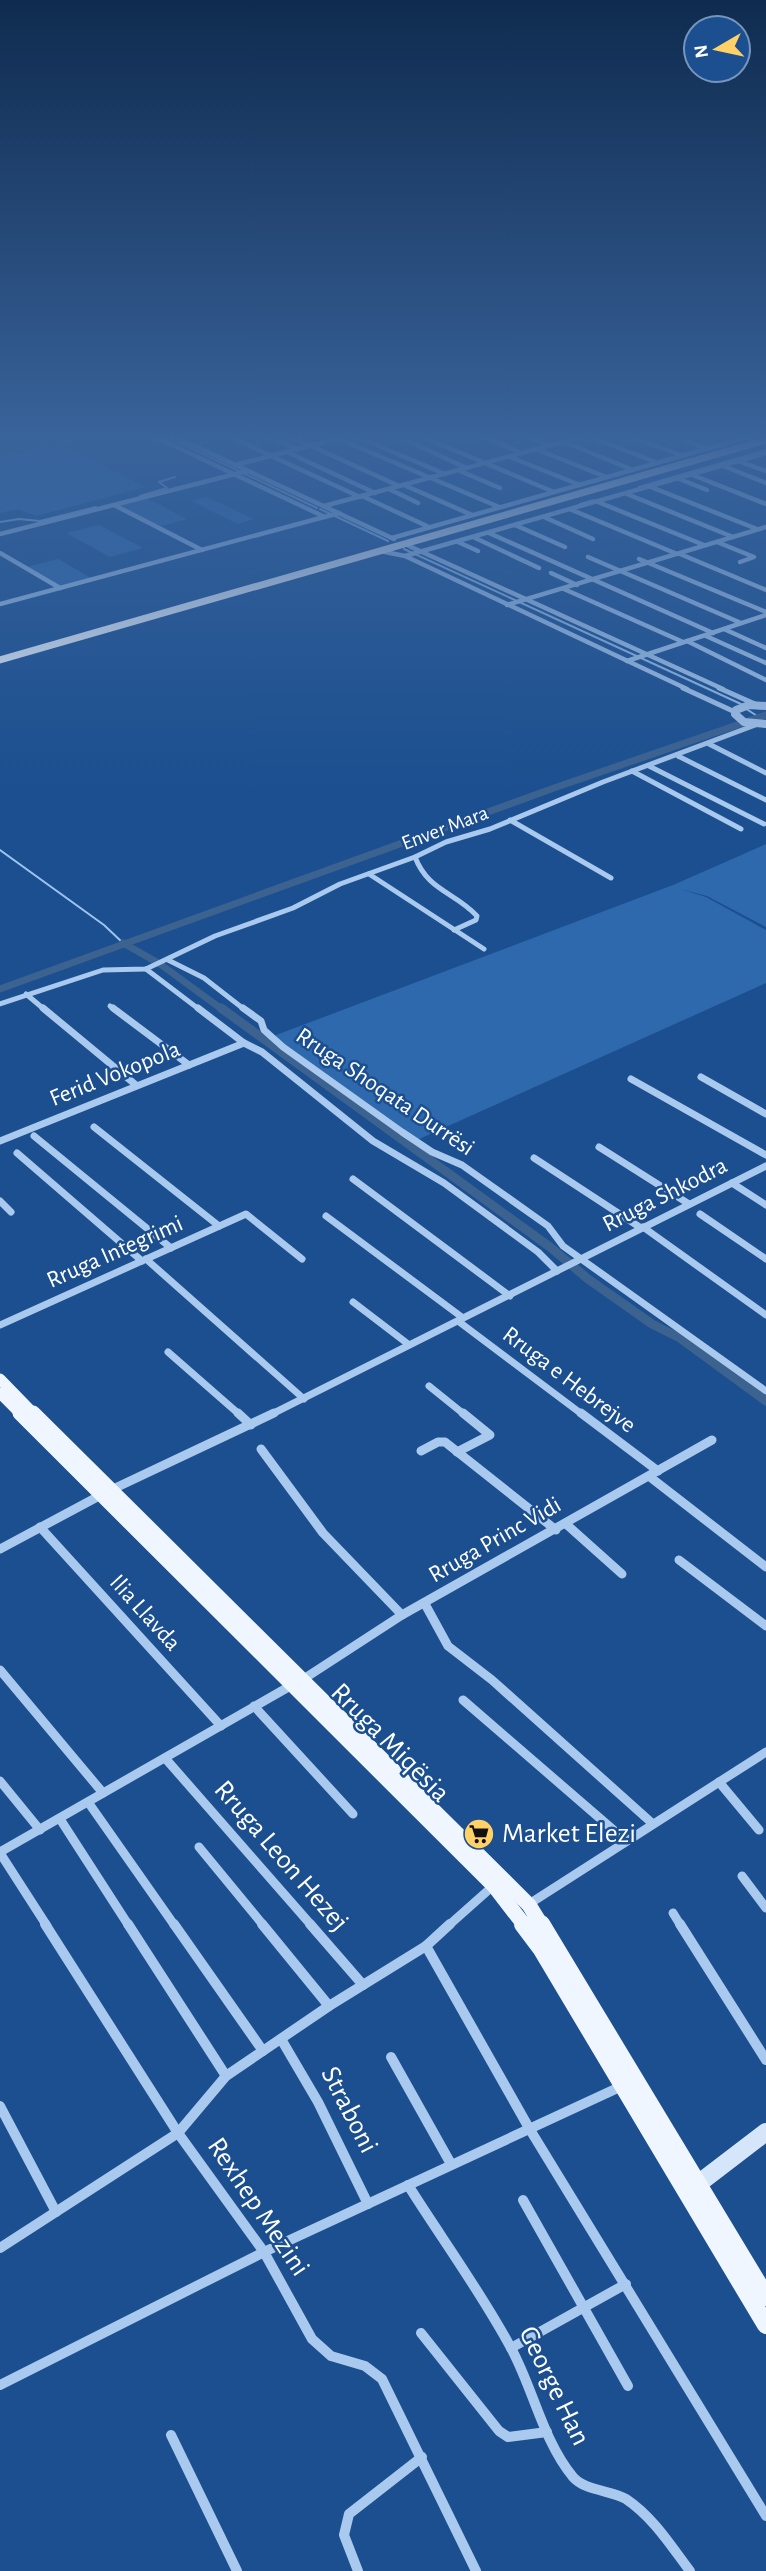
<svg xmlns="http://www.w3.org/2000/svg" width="766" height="2571" viewBox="0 0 766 2571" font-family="'Alegreya Sans',sans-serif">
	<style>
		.green { fill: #2e69ad }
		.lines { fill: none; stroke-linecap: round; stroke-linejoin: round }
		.stream { stroke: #9cc4f0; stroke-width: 2 }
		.canal-far1 { stroke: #3c6290; stroke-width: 7 }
		.canal { stroke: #3c6290; stroke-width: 9 }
		.minor-far4 { stroke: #a9c9ee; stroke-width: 4.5 }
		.minor-far3 { stroke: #a9c9ee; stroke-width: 5 }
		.minor-far2 { stroke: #a9c9ee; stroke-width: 7 }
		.minor-far1 { stroke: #a9c9ee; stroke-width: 9 }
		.minor { stroke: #a9c9ee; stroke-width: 10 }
		.tertiary { stroke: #a9c9ee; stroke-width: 8 }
		.secondary { stroke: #d6e6fa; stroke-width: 18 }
		.primary-far3 { stroke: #f0f6ff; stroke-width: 7 }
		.primary-far2 { stroke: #f0f6ff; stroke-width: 11 }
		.primary-far1 { stroke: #f0f6ff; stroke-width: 15 }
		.primary { stroke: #f0f6ff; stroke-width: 18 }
		.labels { text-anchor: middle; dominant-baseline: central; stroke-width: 5; stroke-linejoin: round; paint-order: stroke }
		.far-street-label { font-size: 21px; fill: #fff; stroke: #1b4f8f }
		.street-label { font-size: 24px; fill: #fff; stroke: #1b4f8f }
		.near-street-label { font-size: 28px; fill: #fff; stroke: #1b4f8f }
		.near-poi-label { font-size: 28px; fill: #fff; stroke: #1b4f8f; text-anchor: start }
	</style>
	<rect width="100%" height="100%" fill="#1b4f8f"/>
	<g class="green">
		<polygon points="60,445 146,487 36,516 19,509 0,513 0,457"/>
		<polygon points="207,497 254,519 238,524 191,501"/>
		<polygon points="146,498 187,519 159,527 117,506"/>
		<polygon points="99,525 143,548 110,557 66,533"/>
		<polygon points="58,559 93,579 60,587 26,567"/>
		<polygon points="766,844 766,927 707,896 680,889 706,897 766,930 766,983 417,1140 271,1037 673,885"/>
	</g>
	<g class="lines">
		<g class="stream">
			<polyline points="161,434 317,508"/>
			<polyline points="639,487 766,450"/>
			<polyline points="140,496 167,488 159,482 175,477"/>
			<polyline points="580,504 594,500"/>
			<polyline points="320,509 388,541"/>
			<polyline points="0,522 19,519 40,521 96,507"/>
			<polyline points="404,549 741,704"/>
			<polyline points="745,708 757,716 757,719"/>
			<polyline points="0,850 104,925 123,943"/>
		</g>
		<g class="canal-far1">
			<polyline points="748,721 766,715"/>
			<polyline points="123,943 160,964 223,1010"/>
			<polyline points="0,989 554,788 743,723"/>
		</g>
		<polyline class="canal" points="221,1008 550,1247 588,1279 652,1324 680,1338 766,1401"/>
		<g class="minor-far4">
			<polyline points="149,434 325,517"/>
			<polyline points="169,434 394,539"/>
			<polyline points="224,434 360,497"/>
			<polyline points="263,434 297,449"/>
			<polyline points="285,434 399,486"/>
			<polyline points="392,434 467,468"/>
			<polyline points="416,434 554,492"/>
			<polyline points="477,434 522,453"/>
			<polyline points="522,434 549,446"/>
			<polyline points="624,434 683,456"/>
			<polyline points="669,434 707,449"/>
			<polyline points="353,435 445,474"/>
			<polyline points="588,436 658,463"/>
			<polyline points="339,439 499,507"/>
			<polyline points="564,442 633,470"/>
			<polyline points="536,449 606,477"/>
			<polyline points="287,452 375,493"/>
			<polyline points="510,457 580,485"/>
			<polyline points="738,461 766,471"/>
			<polyline points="235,465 356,434"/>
			<polyline points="721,465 766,483"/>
			<polyline points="460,471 500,488"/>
			<polyline points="690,474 766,504"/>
			<polyline points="677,478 707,490"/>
			<polyline points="404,485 472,515"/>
			<polyline points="651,487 757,529"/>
			<polyline points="389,489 418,503"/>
			<polyline points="627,494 733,537"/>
			<polyline points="362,496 429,527"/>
			<polyline points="598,502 704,545"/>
			<polyline points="114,505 202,550"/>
			<polyline points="324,506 593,434"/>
			<polyline points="572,510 677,554"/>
			<polyline points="544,517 593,539"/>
			<polyline points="515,525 565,547"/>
			<polyline points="489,533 713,633"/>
			<polyline points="0,534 247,471"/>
			<polyline points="473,537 539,568"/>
			<polyline points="392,538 759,434"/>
			<polyline points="458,542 478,551"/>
			<polyline points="717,542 754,557 740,562"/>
			<polyline points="409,546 723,689"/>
			<polyline points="380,551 405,556 687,689"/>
			<polyline points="0,553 60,588"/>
			<polyline points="680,554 766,590"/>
			<polyline points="405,556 766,453"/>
			<polyline points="588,557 741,623"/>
			<polyline points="639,559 766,612"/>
			<polyline points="551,573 577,585"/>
			<polyline points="564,589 683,642"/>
			<polyline points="0,604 339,513"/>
			<polyline points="507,605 766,527"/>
			<polyline points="724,629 766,648"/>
			<polyline points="706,636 766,663"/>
			<polyline points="687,641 766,680"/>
			<polyline points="627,661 766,615"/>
		</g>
		<g class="minor-far3">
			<polyline points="683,688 735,712"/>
			<polyline points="719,688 755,704"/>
			<polyline points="709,744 766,773"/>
			<polyline points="678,756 766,800"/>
			<polyline points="649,766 764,824"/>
			<polyline points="632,771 741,829"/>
			<polyline points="510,820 611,878"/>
			<path d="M415,857C428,891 455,892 477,916L476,920L454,930"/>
			<polyline points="369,874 484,949"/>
			<polyline points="168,960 204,978 245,1010"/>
			<polyline points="146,969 200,1010"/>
			<polyline points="26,994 45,1010"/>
			<polyline points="0,1004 103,970 146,969 215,936 293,908 340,884 415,857 446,842 490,829 603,782 758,724"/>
			<polyline points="110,1006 115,1010"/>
		</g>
		<g class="minor-far2">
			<polyline points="43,1008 136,1085"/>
			<polyline points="113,1008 189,1065"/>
			<polyline points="198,1008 244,1043 262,1052 373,1141 444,1183 538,1252 557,1271"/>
			<polyline points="243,1008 261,1021 264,1030 283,1047 402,1132 432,1152 462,1165 548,1226 563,1246 766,1391"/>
			<polyline points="701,1077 766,1114"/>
			<polyline points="631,1079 766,1155"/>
			<polyline points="94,1127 219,1226"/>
			<polyline points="34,1136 171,1248"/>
			<polyline points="0,1141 244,1043"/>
			<polyline points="599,1147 689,1204"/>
			<polyline points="17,1153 142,1261"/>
			<polyline points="534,1158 641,1228"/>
			<polyline points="353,1179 510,1296"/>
			<polyline points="732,1183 766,1205"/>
			<polyline points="0,1201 11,1212"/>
			<polyline points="700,1214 766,1259"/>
			<polyline points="326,1216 463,1318"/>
			<polyline points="643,1227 766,1315"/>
			<polyline points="146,1259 304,1399"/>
			<polyline points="353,1302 408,1344"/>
			<polyline points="458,1321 583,1415"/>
			<polyline points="0,1325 246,1214 302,1259"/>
			<polyline points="168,1352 240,1415"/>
			<polyline points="429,1386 465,1415"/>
			<polyline points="270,1415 766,1166"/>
		</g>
		<g class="minor-far1">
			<polyline points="238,1413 251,1425"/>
			<polyline points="581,1413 658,1471"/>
			<polyline points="261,1449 323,1533 402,1615"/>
			<polyline points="421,1451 438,1442 445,1442 556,1530"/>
			<polyline points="457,1452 490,1435 463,1413"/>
			<polyline points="650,1477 766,1567"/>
			<polyline points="111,1490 274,1413"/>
			<polyline points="566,1524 622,1574"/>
			<polyline points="40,1527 221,1726"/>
			<polyline points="0,1549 101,1495"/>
			<polyline points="679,1560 766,1626"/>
			<polyline points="425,1604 448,1646 492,1680 653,1824"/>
			<polyline points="0,1670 103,1793"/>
			<polyline points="302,1680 402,1615 712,1440"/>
			<polyline points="463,1700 625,1840"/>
			<polyline points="254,1706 353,1814"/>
			<polyline points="165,1758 312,1926"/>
			<polyline points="0,1781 40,1830"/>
			<polyline points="719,1782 759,1830"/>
			<polyline points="88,1802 175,1926"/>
			<polyline points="60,1819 129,1926"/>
			<polyline points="199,1847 264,1926"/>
			<polyline points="0,1852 292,1685"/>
			<polyline points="0,1853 47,1926"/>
			<polyline points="742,1876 766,1908"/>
			<polyline points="529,1904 766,1752"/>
			<polyline points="673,1913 681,1926"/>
			<polyline points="448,1926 493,1886"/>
		</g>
		<g class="minor">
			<polyline points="45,1924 178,2133 264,2252 312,2339 331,2356 365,2366 382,2379 476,2571"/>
			<polyline points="128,1924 226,2076"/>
			<polyline points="174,1924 263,2051"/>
			<polyline points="262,1924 329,2006"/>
			<polyline points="310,1924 363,1985"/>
			<polyline points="680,1924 766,2060"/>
			<polyline points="426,1946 529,2128 766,2516"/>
			<polyline points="281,2039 318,2102 368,2204"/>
			<polyline points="391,2057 451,2164"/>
			<polyline points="0,2106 56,2212"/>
			<path d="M408,2185C442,2239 481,2292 511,2348C533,2388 543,2441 573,2477C585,2491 611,2490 626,2499C653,2517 671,2546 690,2571"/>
			<polyline points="523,2200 628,2386"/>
			<polyline points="0,2248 178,2133 226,2076 329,2006 426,1946 450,1924"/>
			<polyline points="421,2333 499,2431 508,2437 547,2432"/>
			<polyline points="511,2348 626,2284"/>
			<polyline points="0,2385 264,2252 622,2086"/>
			<polyline points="171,2435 237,2571"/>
			<polyline points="358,2571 344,2535 349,2514 422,2457"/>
		</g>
		<polyline class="tertiary" points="766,706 749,705 736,710 735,714 744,722 766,724"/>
		<polyline class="secondary" points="694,2187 766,2132"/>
		<polyline class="primary-far3" points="0,660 766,440"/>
		<g class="primary-far2">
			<polyline points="0,1379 35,1415"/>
			<polyline points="0,1393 22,1415"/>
		</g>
		<g class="primary-far1">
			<polyline points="20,1413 494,1886 525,1926"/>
			<polyline points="33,1413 529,1905 542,1926"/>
		</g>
		<g class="primary">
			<polyline points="523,1924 541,1948 766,2325"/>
			<polyline points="541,1924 766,2297"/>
		</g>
	</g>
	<linearGradient id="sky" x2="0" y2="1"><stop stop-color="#0f2b4f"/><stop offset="0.55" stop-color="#39639b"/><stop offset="1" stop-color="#39639b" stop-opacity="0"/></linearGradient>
	<rect width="766" height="794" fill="url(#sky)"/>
	<defs>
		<g id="supermarket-disc" transform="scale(1.575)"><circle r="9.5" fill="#ffd166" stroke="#1b4f8f"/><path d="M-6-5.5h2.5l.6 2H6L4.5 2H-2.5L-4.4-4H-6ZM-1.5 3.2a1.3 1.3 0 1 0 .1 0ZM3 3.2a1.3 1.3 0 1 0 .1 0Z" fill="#111"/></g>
	</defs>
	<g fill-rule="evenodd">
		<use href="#supermarket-disc" x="479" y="1834"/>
	</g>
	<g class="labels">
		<g class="far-street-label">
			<text transform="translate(445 828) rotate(-21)">Enver Mara</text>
		</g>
		<g class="street-label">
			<text transform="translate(115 1074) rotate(-22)">Ferid Vokopola</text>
			<text transform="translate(385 1092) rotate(34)">Rruga Shoqata Durrësi</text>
			<text transform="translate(665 1195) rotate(-27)">Rruga Shkodra</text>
			<text transform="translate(115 1252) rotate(-24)">Rruga Integrimi</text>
			<text transform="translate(569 1380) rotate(37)">Rruga e Hebrejve</text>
			<text transform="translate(495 1540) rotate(-30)">Rruga Princ Vidi</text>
			<text transform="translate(145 1613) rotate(48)">Ilia Llavda</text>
		</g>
		<g class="near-street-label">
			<text transform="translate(390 1743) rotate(45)">Rruga Miqësia</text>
			<text transform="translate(281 1856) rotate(49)">Rruga Leon Hezej</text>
			<text transform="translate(349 2110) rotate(63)">Straboni</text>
			<text transform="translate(258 2207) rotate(56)">Rexhep Mezini</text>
			<text transform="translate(554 2386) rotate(64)">George Han</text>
		</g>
		<g class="near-poi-label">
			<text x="502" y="1834">Market Elezi</text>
		</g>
	</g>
	<g transform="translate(717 49) rotate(261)"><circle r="33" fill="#1b4f8f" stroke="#7695bc" stroke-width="2"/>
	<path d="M0-5L12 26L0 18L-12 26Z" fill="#ffd166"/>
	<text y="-10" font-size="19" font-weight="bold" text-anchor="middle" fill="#ffffff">N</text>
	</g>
</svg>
